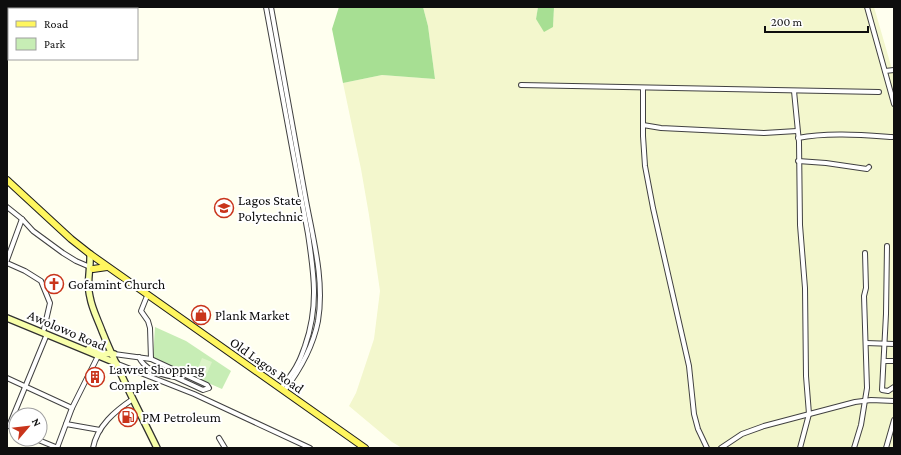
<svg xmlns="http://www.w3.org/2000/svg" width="901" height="455" viewBox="0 0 901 455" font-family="'Crimson Pro',serif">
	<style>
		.farmland { fill: #f3f7cd }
		.green { fill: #c7edb5 }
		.forest { fill: #a7df93 }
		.pitch { fill: #dcf3c8 }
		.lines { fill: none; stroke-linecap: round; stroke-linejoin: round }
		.minor-casing { stroke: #414141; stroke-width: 6 }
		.secondary-casing { stroke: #303030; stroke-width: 8 }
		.primary-casing { stroke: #1f1f1f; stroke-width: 8 }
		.minor { stroke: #fff; stroke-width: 4 }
		.secondary { stroke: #f8ffaa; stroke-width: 5.5 }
		.primary { stroke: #fff65f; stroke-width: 6 }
		.labels { text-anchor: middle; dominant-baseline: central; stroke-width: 4; stroke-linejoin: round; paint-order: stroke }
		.poi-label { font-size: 14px; fill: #0e0e0e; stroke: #fff; text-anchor: start }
		.street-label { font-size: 14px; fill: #0e0e0e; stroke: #fff }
	</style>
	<rect width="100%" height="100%" fill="#ffffef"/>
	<polygon class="farmland" points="423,7 538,7 536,19 553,27 554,7 874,7 894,76 894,448 402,448 392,442 349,406 356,393 374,339 380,291 369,215 361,169 343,83 382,75 435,79 428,26"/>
	<polygon class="green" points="155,327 186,341 231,371 222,389 153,359"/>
	<g class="forest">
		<polygon points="339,7 423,7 428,26 435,79 382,75 343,83 332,29"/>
		<polygon points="538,7 554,7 553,27 544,32 536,19"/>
	</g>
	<polygon class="pitch" points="202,358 212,362 204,380 195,376"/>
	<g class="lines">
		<g class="minor-casing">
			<g id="minor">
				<path d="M266,7L308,234C314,274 319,306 305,346C303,351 301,358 298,363C294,372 287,380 281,388"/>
				<path d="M271,7C282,70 294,132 305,195C312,235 325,279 318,321C313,347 300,370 284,391"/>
				<polyline points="867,7 894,104"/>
				<polyline points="885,71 894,70"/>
				<polyline points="521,85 879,92"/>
				<polyline points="643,88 643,136 645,166 653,208 689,366 694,414 698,429 707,448"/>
				<polyline points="794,91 799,142 800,225 805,288 806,376 809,414 800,448"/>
				<polyline points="643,125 661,128 764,133 797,131"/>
				<path d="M798,138C827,132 863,135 892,137"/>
				<polyline points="798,161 826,163 867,169 869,167"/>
				<polyline points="7,207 22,219 33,231 63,253 76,261 90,267"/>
				<polyline points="887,246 886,314 882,390 888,391 894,387"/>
				<polyline points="7,260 22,219"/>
				<polyline points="7,263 25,271 41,281 50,303 44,329"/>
				<polyline points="147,296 141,311 148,321 150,328 151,359"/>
				<polyline points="866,343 894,344"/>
				<polyline points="114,354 151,359 207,385 209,388 203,390 175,377 173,373 173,369"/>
				<path d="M139,357C145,371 162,375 175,377"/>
				<polyline points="884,361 894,361"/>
				<polyline points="118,364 194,394 310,448"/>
				<polyline points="7,378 72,408"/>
				<polyline points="66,424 100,430"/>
				<polyline points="7,425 16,429"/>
				<polyline points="9,426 47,334"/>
				<polyline points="219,438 225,448"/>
				<polyline points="36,439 58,448"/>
				<polyline points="57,448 72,408 98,356"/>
				<path d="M93,448C97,426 115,411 133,399"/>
				<polyline points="721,448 742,434 764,426 855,402 871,400 894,401"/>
				<polyline points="854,448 861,425 867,388 864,296 866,288 865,253"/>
				<polyline points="886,448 894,420"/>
			</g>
		</g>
		<g class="secondary-casing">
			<g id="secondary">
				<path d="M90,254C91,269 86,283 90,297C92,309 98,320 102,331C118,371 138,409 157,448"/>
				<polyline points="7,318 116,363"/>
				<polyline points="89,348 99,353 114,354"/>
			</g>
		</g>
		<g class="primary-casing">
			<g id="primary">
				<polyline points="7,180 71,239 90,254 365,448"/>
				<polyline points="93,269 107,267"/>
			</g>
		</g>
		<use href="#minor" class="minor"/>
		<use href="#secondary" class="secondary"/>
		<use href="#primary" class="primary"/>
	</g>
	<defs>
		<g id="university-ring" transform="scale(1)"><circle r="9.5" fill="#fff" stroke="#c9341b" stroke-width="1.5"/><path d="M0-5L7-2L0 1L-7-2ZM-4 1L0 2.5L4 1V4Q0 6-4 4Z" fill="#c9341b"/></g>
		<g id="church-ring" transform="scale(1)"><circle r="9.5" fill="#fff" stroke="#c9341b" stroke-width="1.5"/><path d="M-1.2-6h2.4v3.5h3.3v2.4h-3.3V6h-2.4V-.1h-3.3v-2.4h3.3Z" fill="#c9341b"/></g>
		<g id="shop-ring" transform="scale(1)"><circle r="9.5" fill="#fff" stroke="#c9341b" stroke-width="1.5"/><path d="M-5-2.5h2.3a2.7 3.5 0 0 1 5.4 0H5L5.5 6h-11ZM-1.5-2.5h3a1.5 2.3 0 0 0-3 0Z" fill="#c9341b"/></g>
		<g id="building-ring" transform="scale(1)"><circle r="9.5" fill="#fff" stroke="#c9341b" stroke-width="1.5"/><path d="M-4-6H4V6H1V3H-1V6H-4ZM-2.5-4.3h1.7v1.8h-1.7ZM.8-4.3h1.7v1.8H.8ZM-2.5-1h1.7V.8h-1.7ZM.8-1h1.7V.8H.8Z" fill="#c9341b"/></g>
		<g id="fuel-ring" transform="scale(1)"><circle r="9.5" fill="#fff" stroke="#c9341b" stroke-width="1.5"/><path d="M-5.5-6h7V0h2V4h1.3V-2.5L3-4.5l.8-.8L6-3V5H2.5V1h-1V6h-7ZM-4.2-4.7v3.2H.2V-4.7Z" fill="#c9341b"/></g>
	</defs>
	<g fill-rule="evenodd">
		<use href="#university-ring" x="224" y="208"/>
		<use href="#church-ring" x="54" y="284"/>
		<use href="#shop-ring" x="201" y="315"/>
		<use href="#building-ring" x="95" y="377"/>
		<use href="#fuel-ring" x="128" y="417"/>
	</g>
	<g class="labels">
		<g class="poi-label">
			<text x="238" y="200">Lagos State<tspan x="238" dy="16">Polytechnic</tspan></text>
			<text x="68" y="284">Gofamint Church</text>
			<text x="215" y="315">Plank Market</text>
			<text x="109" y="369">Lawret Shopping<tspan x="109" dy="16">Complex</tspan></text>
			<text x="142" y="417">PM Petroleum</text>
		</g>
		<g class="street-label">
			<text transform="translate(67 330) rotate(23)">Awolowo Road</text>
			<text transform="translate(267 365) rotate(35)">Old Lagos Road</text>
		</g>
	</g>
	<rect width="901" height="455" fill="none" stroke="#0e0e0e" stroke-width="16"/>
	<rect x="8" y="8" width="130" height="52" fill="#ffffff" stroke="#9f9f9f"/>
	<rect x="16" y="21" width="20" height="6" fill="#fff65f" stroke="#9f9f9f"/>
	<text x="44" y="28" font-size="12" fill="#0e0e0e">Road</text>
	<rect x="16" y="38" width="20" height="12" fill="#c7edb5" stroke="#9f9f9f"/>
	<text x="44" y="48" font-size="12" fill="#0e0e0e">Park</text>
	<g transform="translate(28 427) rotate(62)"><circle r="19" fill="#ffffff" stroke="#9f9f9f"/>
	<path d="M0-3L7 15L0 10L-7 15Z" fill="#c9341b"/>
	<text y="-6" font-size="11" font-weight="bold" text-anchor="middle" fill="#0e0e0e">N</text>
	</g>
	<path d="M765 26v6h103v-6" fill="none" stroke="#0e0e0e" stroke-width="2"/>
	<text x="771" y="26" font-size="12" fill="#0e0e0e" stroke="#ffffff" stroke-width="3" paint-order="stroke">200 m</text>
</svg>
